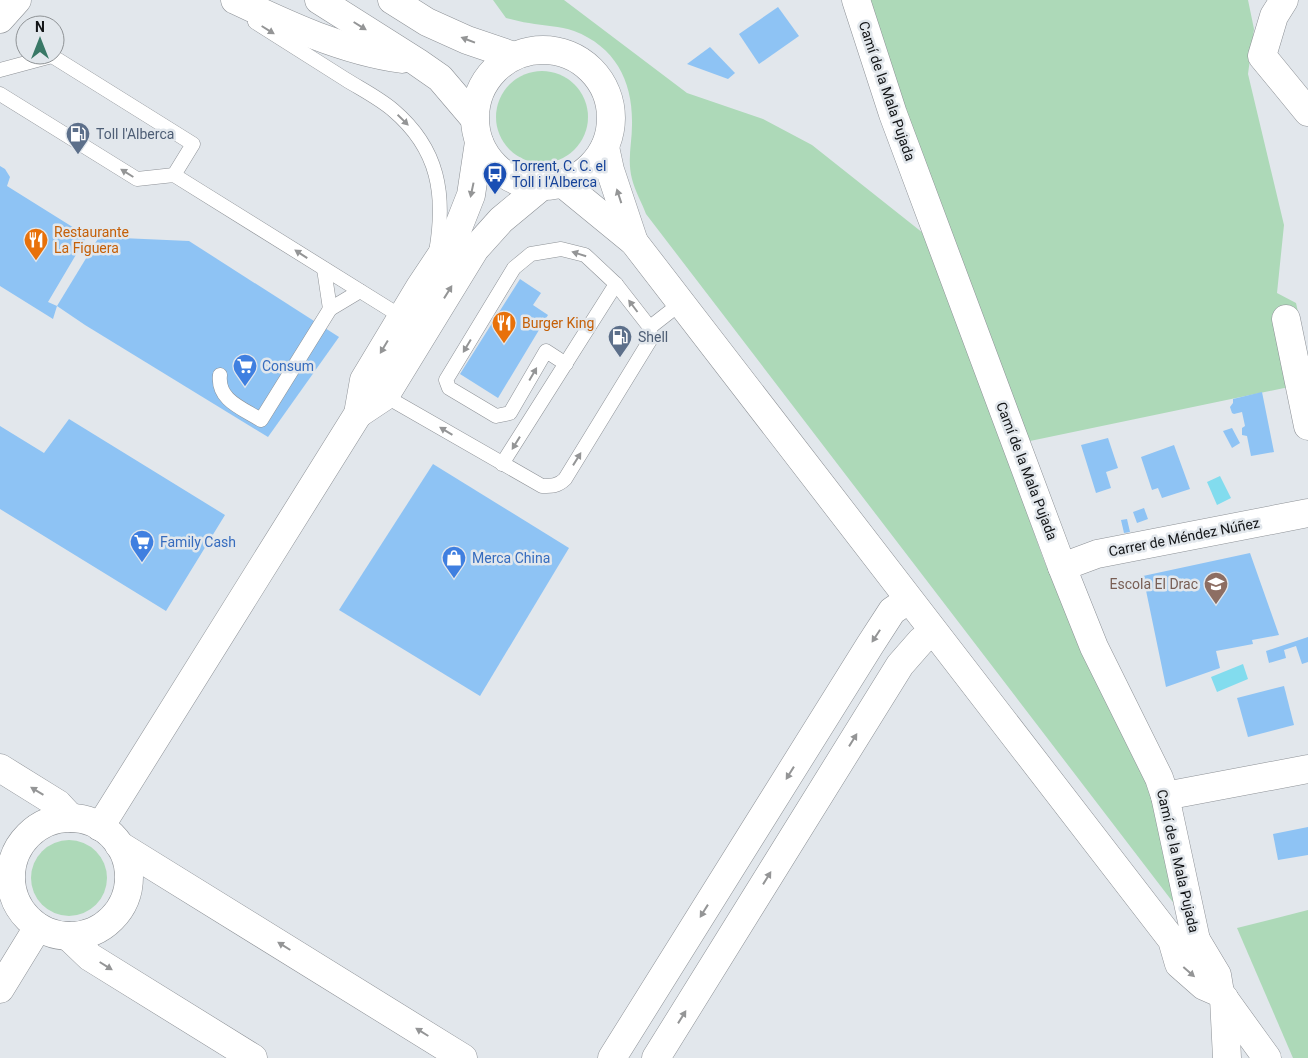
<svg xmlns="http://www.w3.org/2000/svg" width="1308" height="1058" font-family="Roboto,sans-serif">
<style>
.green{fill:#add9b8}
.water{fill:#82dcee}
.building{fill:#8ec3f4}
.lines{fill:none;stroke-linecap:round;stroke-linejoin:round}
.lane-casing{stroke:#8d9196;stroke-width:15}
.street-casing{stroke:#8d9196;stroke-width:29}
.lane{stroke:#fff;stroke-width:14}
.street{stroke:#fff;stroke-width:28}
.oneway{fill:#949596}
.labels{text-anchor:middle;stroke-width:5;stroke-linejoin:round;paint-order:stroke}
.street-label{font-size:14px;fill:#121416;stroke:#e2e7ec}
.service-label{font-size:14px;fill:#4e5e75;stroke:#e2e7ec;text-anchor:start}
.transit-label{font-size:14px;fill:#164399;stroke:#e2e7ec;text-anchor:start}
.food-label{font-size:14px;fill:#c56008;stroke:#e2e7ec;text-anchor:start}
.shop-label{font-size:14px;fill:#366cbe;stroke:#e2e7ec;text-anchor:start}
.education-label{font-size:14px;fill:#785e54;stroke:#e2e7ec;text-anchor:end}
</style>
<rect width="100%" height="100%" fill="#e2e7ec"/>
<g class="green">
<path d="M493 0H564L687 93 763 119 812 145 928 237 1043 558 1067 615 1131 746 1148 787 1161 829 1182 914 646 214C642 203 635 191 632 179 627 160 632 143 632 125 633 82 616 47 574 31 560 26 544 26 529 23 521 22 514 20 506 18Z"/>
<polygon points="867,0 1248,0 1254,29 1248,74 1284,225 1277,293 1296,303 1308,357 1308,383 1030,441 975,317"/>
<circle cx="542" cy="117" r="46"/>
<circle cx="69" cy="878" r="38"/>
<polygon points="1308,910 1308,1058 1293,1058 1237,928"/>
</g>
<g class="water">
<polygon points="1220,476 1231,498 1217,505 1207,482"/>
<polygon points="1243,664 1248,679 1217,692 1211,677"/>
</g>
<g class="building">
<polygon points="778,7 799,36 759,64 739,34"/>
<polygon points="710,47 735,73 728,79 687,64"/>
<polygon points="0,166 5,169 10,177 7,186 87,236 48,302 57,306 53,319 0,286"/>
<polygon points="99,237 189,241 339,337 268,437 85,325 57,306"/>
<polygon points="520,279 541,293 533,305 548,315 498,398 460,374"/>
<polygon points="1262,392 1274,452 1251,456 1247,436 1242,435 1242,428 1245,426 1242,412 1234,414 1232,413 1230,407 1233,403 1233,399"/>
<polygon points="69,419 225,515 166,611 0,509 0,426 44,453"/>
<polygon points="1232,428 1240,443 1232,448 1223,431"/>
<polygon points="1108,438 1118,468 1106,472 1111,488 1096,493 1081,445"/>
<polygon points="1174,445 1190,489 1162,498 1158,488 1152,490 1141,457"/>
<polygon points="433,464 569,548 480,696 339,610"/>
<polygon points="1144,508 1148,519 1137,523 1133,512"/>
<polygon points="1127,519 1130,532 1124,533 1121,520"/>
<polygon points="1250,553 1279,635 1252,640 1253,644 1216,651 1220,668 1166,687 1143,576"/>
<polygon points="1308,637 1308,662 1302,664 1296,646 1284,650 1286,658 1269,663 1266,651"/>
<polygon points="1284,686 1294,725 1248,737 1237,698"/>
<polygon points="1308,827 1308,855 1278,860 1273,834"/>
</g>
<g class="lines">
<defs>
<g id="lane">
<path d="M255 22C285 41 315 60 345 79 361 89 379 98 393 110 439 149 446 195 436 252"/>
<polyline points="0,70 52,56 193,144 174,175"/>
<polyline points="0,94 137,179 174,175 402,317"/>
<polyline points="324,269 330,309"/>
<polyline points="649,328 681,303"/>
<path d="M220 375C217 400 242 408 261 420L330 309 360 291"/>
<path d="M385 396 542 486C552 486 558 486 565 479L652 337 648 325 616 284 585 255 561 249 531 254 514 268 446 380 449 388 496 416 510 413 546 351 566 364"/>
<polyline points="502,464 616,284"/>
</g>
<g id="street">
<path d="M235 0C288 25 343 51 402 59"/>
<polyline points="319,0 417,62 440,78 474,118"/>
<polyline points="392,0 427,22 467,40 514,56"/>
<polyline points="856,0 893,114 1062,567 1094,647 1159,778 1165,796 1196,940"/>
<polyline points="1284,0 1274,16 1262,56 1308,112"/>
<polyline points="0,19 17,0"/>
<circle cx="543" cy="118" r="68"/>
<polyline points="605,147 610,170 634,242"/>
<polyline points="562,183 634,242 1172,940 1179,964 1204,986 1220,993"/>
<polyline points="1286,319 1308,426"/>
<polyline points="358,414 385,396 475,249 501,220 542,186"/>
<polyline points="1062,567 1097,554 1308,513"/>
<polyline points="0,768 58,804 71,818"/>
<polyline points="1165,796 1308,769"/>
<circle cx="70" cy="877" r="59"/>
<polyline points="100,827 358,414 364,380 420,287 456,233 471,195 479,142"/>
<polyline points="119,845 463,1058"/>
<polyline points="68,936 90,957 253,1058"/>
<polyline points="1178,940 1196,940 1217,975 1220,993 1267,1058"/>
<polyline points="0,989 38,927"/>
<polyline points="1224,998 1227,1058"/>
<polyline points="612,1058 870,645 892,611 908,600"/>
<polyline points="656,1058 900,665 921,641 933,632"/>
</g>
</defs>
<use href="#lane" class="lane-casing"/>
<use href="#street" class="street-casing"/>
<use href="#lane" class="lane"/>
<use href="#street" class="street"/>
</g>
<defs><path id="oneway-solid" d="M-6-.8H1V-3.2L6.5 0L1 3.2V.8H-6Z" transform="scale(1.25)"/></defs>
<g class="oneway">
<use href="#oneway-solid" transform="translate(360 26) rotate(32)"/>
<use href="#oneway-solid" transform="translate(268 30) rotate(32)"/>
<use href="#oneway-solid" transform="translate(468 40) rotate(-159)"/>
<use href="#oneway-solid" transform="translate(403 120) rotate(44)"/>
<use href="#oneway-solid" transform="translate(127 173) rotate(-148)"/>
<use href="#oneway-solid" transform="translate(472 190) rotate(102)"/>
<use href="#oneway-solid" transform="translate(619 196) rotate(-108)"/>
<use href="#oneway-solid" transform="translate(301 254) rotate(-147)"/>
<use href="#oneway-solid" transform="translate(579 254) rotate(-163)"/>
<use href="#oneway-solid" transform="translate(448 292) rotate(-58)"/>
<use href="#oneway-solid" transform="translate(633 306) rotate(-127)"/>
<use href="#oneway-solid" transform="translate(467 346) rotate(121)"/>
<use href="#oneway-solid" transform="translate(384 347) rotate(121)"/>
<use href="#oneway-solid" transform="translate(533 374) rotate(-60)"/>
<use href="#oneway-solid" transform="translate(446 431) rotate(-149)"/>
<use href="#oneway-solid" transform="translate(516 443) rotate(122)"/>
<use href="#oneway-solid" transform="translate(577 459) rotate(-58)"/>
<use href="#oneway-solid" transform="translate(876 636) rotate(123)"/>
<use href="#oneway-solid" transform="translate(853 740) rotate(-58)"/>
<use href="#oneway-solid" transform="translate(790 773) rotate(122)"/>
<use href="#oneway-solid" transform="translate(37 791) rotate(-149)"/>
<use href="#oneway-solid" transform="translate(767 878) rotate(-58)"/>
<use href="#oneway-solid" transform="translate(704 911) rotate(122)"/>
<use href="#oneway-solid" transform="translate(284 946) rotate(-148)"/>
<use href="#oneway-solid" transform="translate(106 966) rotate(32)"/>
<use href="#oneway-solid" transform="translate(1189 972) rotate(41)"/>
<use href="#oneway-solid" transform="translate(682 1017) rotate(-58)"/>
<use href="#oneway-solid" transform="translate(422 1032) rotate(-148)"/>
</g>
<defs>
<symbol id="fuel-pin" viewBox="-11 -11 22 30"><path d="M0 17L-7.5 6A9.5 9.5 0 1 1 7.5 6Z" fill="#5c6f8a" stroke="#e2e7ec"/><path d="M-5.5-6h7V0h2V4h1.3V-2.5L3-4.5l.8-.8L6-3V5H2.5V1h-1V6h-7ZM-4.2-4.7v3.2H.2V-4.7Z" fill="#fff"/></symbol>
<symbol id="bus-pin" viewBox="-11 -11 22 30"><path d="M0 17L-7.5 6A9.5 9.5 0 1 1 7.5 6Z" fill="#1a4fb4" stroke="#e2e7ec"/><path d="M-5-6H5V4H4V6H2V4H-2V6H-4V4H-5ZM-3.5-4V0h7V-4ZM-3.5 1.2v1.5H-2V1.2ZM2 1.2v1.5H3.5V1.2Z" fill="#fff"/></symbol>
<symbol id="restaurant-pin" viewBox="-11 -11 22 30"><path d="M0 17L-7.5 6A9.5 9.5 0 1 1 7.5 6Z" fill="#e8710a" stroke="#e2e7ec"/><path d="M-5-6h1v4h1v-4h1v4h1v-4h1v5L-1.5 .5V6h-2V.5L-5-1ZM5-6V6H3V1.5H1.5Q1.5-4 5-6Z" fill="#fff"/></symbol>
<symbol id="supermarket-pin" viewBox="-11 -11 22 30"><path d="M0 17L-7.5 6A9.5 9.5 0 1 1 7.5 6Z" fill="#3f7fe0" stroke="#e2e7ec"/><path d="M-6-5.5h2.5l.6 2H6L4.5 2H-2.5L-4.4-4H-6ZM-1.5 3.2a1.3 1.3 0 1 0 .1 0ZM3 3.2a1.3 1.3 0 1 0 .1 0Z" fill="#fff"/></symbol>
<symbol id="shop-pin" viewBox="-11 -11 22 30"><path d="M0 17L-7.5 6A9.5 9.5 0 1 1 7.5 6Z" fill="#3f7fe0" stroke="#e2e7ec"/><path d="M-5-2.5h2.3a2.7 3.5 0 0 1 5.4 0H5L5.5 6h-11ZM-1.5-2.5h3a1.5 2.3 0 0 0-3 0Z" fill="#fff"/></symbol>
<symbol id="school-pin" viewBox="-11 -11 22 30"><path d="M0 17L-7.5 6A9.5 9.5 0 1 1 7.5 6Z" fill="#8d6e63" stroke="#e2e7ec"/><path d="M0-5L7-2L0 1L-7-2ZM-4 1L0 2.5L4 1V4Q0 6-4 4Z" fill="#fff"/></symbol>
</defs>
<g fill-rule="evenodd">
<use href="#fuel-pin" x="64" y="120" width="28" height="38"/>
<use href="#bus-pin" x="481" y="160" width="28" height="38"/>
<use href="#restaurant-pin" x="22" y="226" width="28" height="38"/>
<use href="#restaurant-pin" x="490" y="309" width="28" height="38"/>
<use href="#fuel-pin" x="606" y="323" width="28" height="38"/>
<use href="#supermarket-pin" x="231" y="352" width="28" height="38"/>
<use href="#supermarket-pin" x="128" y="528" width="28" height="38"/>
<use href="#shop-pin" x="440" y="544" width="28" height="38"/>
<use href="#school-pin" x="1202" y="570" width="28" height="38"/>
</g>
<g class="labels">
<g class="street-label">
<text transform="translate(887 91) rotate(71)" y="5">Camí de la Mala Pujada</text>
<text transform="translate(1027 471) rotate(69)" y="5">Camí de la Mala Pujada</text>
<text transform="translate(1184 537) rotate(-11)" y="5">Carrer de Méndez Núñez</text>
<text transform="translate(1178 861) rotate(77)" y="5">Camí de la Mala Pujada</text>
</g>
<g class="service-label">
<text x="96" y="139">Toll l'Alberca</text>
<text x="638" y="342">Shell</text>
</g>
<g class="transit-label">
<text x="512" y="171">Torrent, C. C. el<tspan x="512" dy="16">Toll i l'Alberca</tspan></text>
</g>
<g class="food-label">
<text x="54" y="237">Restaurante<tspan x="54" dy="16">La Figuera</tspan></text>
<text x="522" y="328">Burger King</text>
</g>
<g class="shop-label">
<text x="262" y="371">Consum</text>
<text x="160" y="547">Family Cash</text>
<text x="472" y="563">Merca China</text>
</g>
<g class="education-label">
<text x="1198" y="589">Escola El Drac</text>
</g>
</g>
<g transform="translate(40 40)"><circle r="24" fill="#e2e7ec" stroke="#8f9396"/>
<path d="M0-4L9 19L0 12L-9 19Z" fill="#397866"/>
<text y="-8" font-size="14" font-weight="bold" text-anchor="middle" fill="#121416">N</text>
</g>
</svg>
